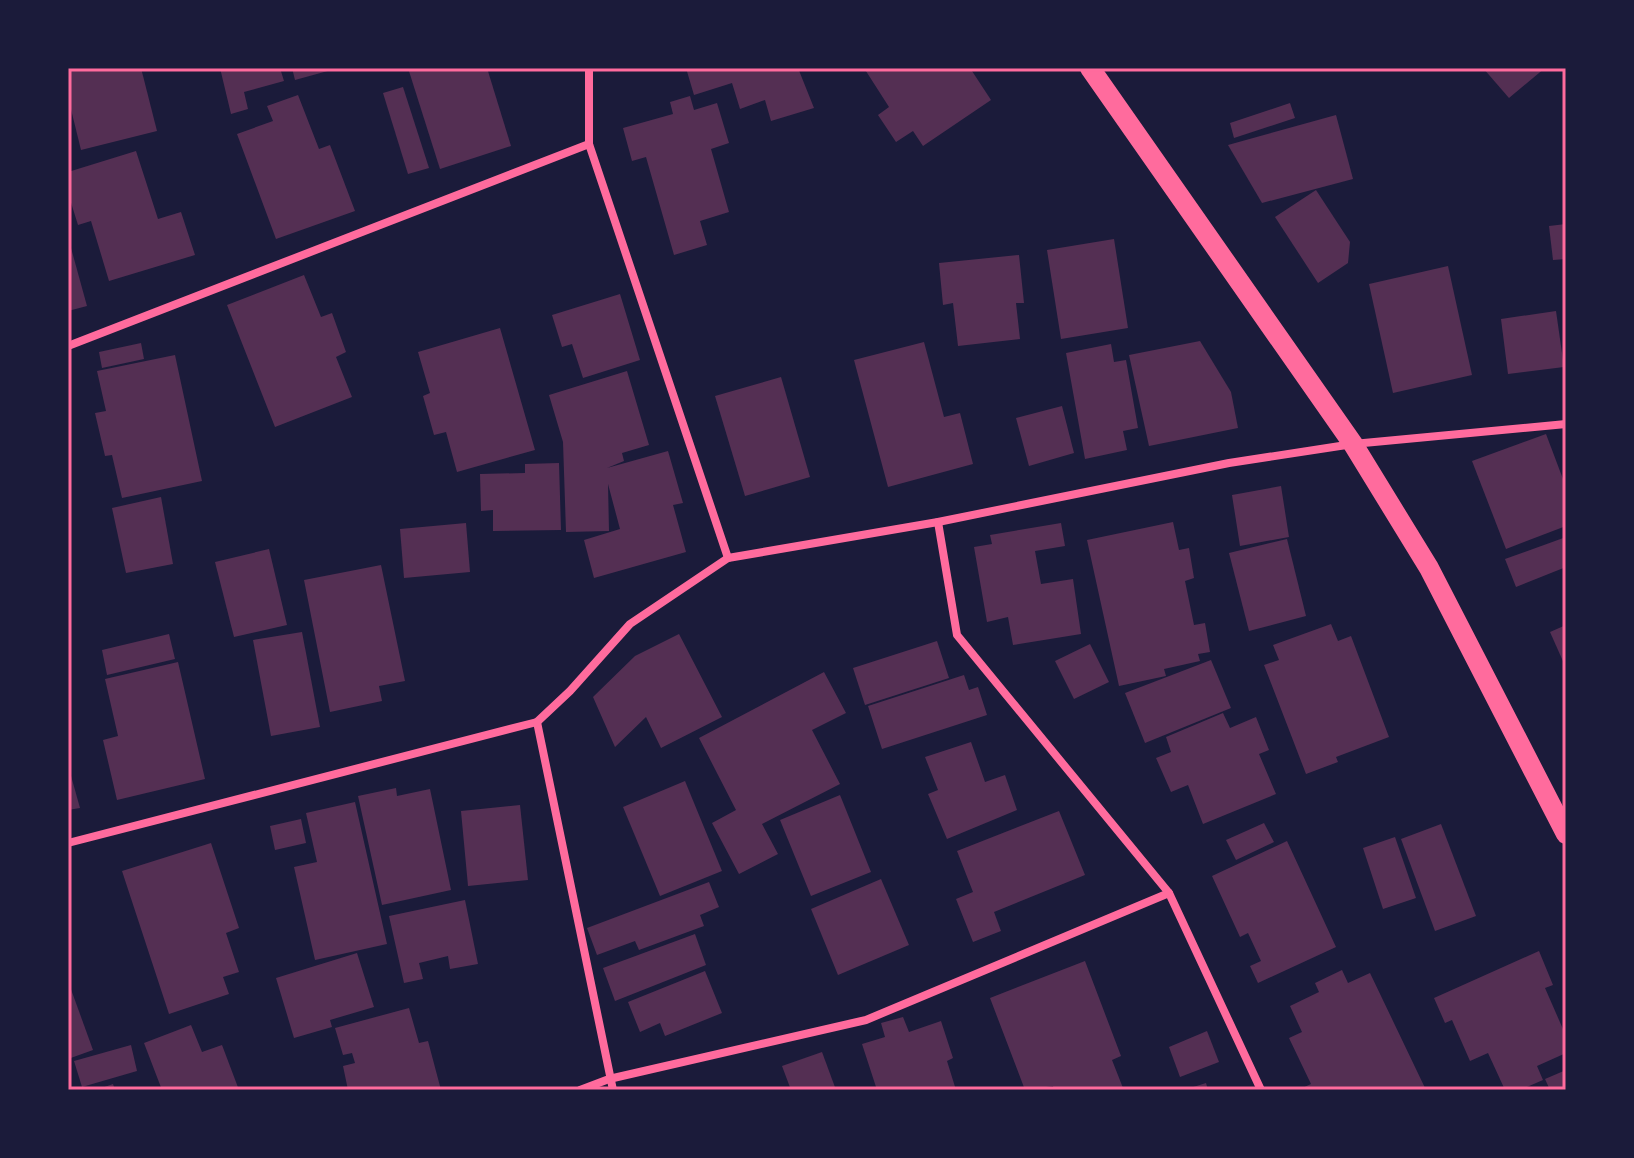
<svg xmlns="http://www.w3.org/2000/svg" width="1634" height="1158" font-family="'Varela Round',sans-serif">
<style>
.building{fill:#542f53}
.lines{fill:none;stroke-linecap:round;stroke-linejoin:round}
.minor{stroke:#ff6b9d;stroke-width:8}
.primary{stroke:#ff6b9d;stroke-width:20}
.neatline{fill:none;stroke:#ff6b9d;stroke-width:3}
</style>
<rect width="100%" height="100%" fill="#1b1b3a"/>
<g class="building">
<polygon points="68,68 141,68 157,131 81,150 68,97"/>
<polygon points="220,68 280,68 284,81 244,92 248,109 231,114"/>
<polygon points="292,68 335,68 335,69 295,80"/>
<polygon points="408,68 487,68 511,146 440,169"/>
<polygon points="686,68 798,68 814,108 771,121 765,100 740,109 732,83 694,95"/>
<polygon points="864,68 970,68 991,100 923,146 913,131 896,142 878,115 889,107"/>
<polygon points="1483,68 1545,68 1509,98"/>
<polygon points="403,87 429,168 408,174 383,93"/>
<polygon points="298,95 319,149 330,145 355,211 276,239 237,134 273,121 267,106"/>
<polygon points="690,96 694,110 717,103 729,143 711,149 729,212 700,221 707,245 674,255 646,157 632,161 623,128 673,114 670,102"/>
<polygon points="1290,103 1295,118 1234,138 1230,123"/>
<polygon points="1336,115 1353,179 1262,203 1228,145"/>
<polygon points="136,151 158,219 181,212 195,255 109,281 91,221 78,225 68,193 68,172"/>
<polygon points="1316,190 1350,242 1348,263 1318,283 1275,217"/>
<polygon points="1566,224 1566,259 1553,260 1549,226"/>
<polygon points="68,237 87,306 68,311"/>
<polygon points="1114,239 1128,328 1061,339 1047,250"/>
<polygon points="1019,255 1024,303 1016,303 1020,339 958,346 953,303 943,305 939,263"/>
<polygon points="1448,266 1472,375 1393,393 1369,284"/>
<polygon points="304,275 321,317 332,313 346,352 336,357 352,397 275,427 227,305"/>
<polygon points="620,294 640,360 583,378 572,344 562,347 552,315"/>
<polygon points="1556,311 1564,367 1508,374 1501,319"/>
<polygon points="500,328 535,450 457,472 446,432 434,435 423,396 430,393 418,352"/>
<polygon points="1200,341 1231,392 1238,428 1149,446 1129,355"/>
<polygon points="924,342 944,417 960,413 973,464 888,487 854,360"/>
<polygon points="141,343 144,359 102,368 99,352"/>
<polygon points="1111,344 1114,362 1126,360 1138,428 1123,431 1127,450 1085,459 1066,353"/>
<polygon points="175,355 202,481 122,498 112,455 105,456 95,413 106,411 97,371"/>
<polygon points="627,371 649,445 622,453 624,461 607,468 668,451 683,503 673,505 686,552 594,578 584,540 620,529 608,484 609,531 566,532 563,442 549,395"/>
<polygon points="781,377 810,477 745,496 715,396"/>
<polygon points="1062,406 1074,453 1029,466 1016,418"/>
<polygon points="1546,434 1566,487 1566,526 1506,549 1472,461"/>
<polygon points="559,463 561,530 493,531 493,510 481,511 480,474 525,473 525,464"/>
<polygon points="1281,486 1289,537 1240,546 1232,495"/>
<polygon points="161,497 173,564 126,573 112,508"/>
<polygon points="1173,522 1179,550 1189,548 1194,578 1185,581 1194,625 1205,623 1210,652 1198,654 1200,661 1164,669 1166,676 1119,686 1087,540"/>
<polygon points="466,523 470,572 404,578 400,529"/>
<polygon points="1061,523 1065,546 1035,551 1041,584 1073,579 1081,634 1013,645 1008,617 987,622 974,547 992,544 990,535"/>
<polygon points="1566,537 1566,567 1516,587 1505,559"/>
<polygon points="1287,539 1306,616 1249,631 1229,553"/>
<polygon points="269,549 287,625 234,637 215,562"/>
<polygon points="381,565 405,681 379,686 382,701 330,712 304,580"/>
<polygon points="1331,624 1338,641 1351,636 1389,737 1336,757 1338,762 1306,774 1264,665 1279,660 1273,645"/>
<polygon points="1566,625 1566,668 1550,632"/>
<polygon points="302,632 320,727 271,736 253,640"/>
<polygon points="169,634 175,659 107,675 102,650"/>
<polygon points="679,634 722,717 661,748 646,717 615,747 593,697 635,656"/>
<polygon points="937,641 949,678 865,705 853,668"/>
<polygon points="1090,644 1109,682 1074,699 1055,661"/>
<polygon points="1211,660 1231,708 1145,743 1125,693"/>
<polygon points="178,662 205,779 117,800 103,740 118,736 105,679"/>
<polygon points="824,672 846,713 812,730 840,784 762,824 778,854 739,874 712,823 736,810 699,738"/>
<polygon points="964,675 969,690 978,687 987,715 882,749 868,706"/>
<polygon points="1223,713 1230,728 1256,717 1269,750 1259,754 1276,794 1203,824 1188,785 1171,792 1156,758 1171,752 1166,737"/>
<polygon points="971,742 985,782 1005,775 1017,810 947,839 928,794 938,790 925,757"/>
<polygon points="68,765 80,808 68,810"/>
<polygon points="685,781 722,871 660,896 623,807"/>
<polygon points="396,788 397,796 430,789 451,890 382,905 358,796"/>
<polygon points="840,795 871,872 811,896 780,820"/>
<polygon points="355,802 387,944 315,960 294,867 317,862 306,813"/>
<polygon points="520,805 528,880 468,886 461,811"/>
<polygon points="1059,811 1085,875 994,912 1001,931 973,942 956,899 973,892 957,851"/>
<polygon points="301,819 306,843 275,850 270,826"/>
<polygon points="1264,823 1274,842 1236,860 1226,840"/>
<polygon points="1441,824 1476,916 1435,931 1401,839"/>
<polygon points="1395,837 1416,898 1383,909 1363,848"/>
<polygon points="1287,841 1336,947 1258,983 1250,966 1261,961 1248,933 1240,937 1212,876"/>
<polygon points="211,843 239,928 226,933 239,972 223,977 229,994 169,1014 122,871"/>
<polygon points="881,879 909,945 838,975 811,909"/>
<polygon points="709,882 719,907 700,915 704,926 639,950 635,941 597,955 587,928"/>
<polygon points="465,900 478,964 450,969 448,956 419,963 423,979 404,983 389,916"/>
<polygon points="695,934 706,965 615,1001 603,968"/>
<polygon points="1539,951 1553,985 1545,988 1566,1036 1566,1053 1537,1066 1543,1080 1520,1090 1505,1090 1488,1053 1470,1061 1452,1020 1445,1023 1434,998"/>
<polygon points="357,953 374,1007 330,1020 332,1027 294,1038 276,978"/>
<polygon points="1085,961 1121,1056 1112,1060 1123,1088 1054,1090 1053,1086 1025,1090 990,998"/>
<polygon points="1342,970 1348,983 1370,973 1426,1090 1298,1090 1311,1084 1289,1038 1302,1032 1290,1006 1319,992 1315,983"/>
<polygon points="705,971 722,1013 665,1036 660,1023 640,1032 628,1002"/>
<polygon points="68,981 93,1050 68,1059"/>
<polygon points="409,1008 419,1043 428,1041 441,1090 348,1090 343,1066 355,1063 352,1053 343,1055 335,1028"/>
<polygon points="903,1017 909,1032 941,1021 953,1058 947,1061 956,1090 877,1090 862,1044 885,1037 881,1023"/>
<polygon points="191,1025 202,1052 222,1045 239,1090 162,1090 144,1043"/>
<polygon points="1207,1031 1219,1062 1180,1077 1169,1047"/>
<polygon points="131,1045 137,1071 82,1087 74,1061"/>
<polygon points="822,1052 836,1090 791,1090 782,1066"/>
<polygon points="1566,1070 1566,1090 1550,1090 1545,1079"/>
<polygon points="1206,1083 1208,1090 1187,1090 1187,1089"/>
<polygon points="113,1084 115,1090 96,1090"/>
</g>
<g class="lines">
<g class="minor">
<polyline points="589,68 589,144 728,558"/>
<polyline points="68,346 589,144"/>
<polyline points="938,522 957,635 1169,893 1261,1090"/>
<polyline points="537,722 613,1090"/>
<polyline points="68,843 537,722 570,691 630,624 728,558 938,522 1229,463 1353,444 1566,424"/>
<polyline points="580,1090 609,1079 866,1020 1169,893"/>
</g>
<polyline class="primary" points="1090,68 1353,444 1429,568 1566,834"/>
</g>
<rect width="1634" height="1158" fill="none" stroke="#1b1b3a" stroke-width="140"/>
<rect x="70" y="70" width="1494" height="1018" class="neatline"/>
</svg>
